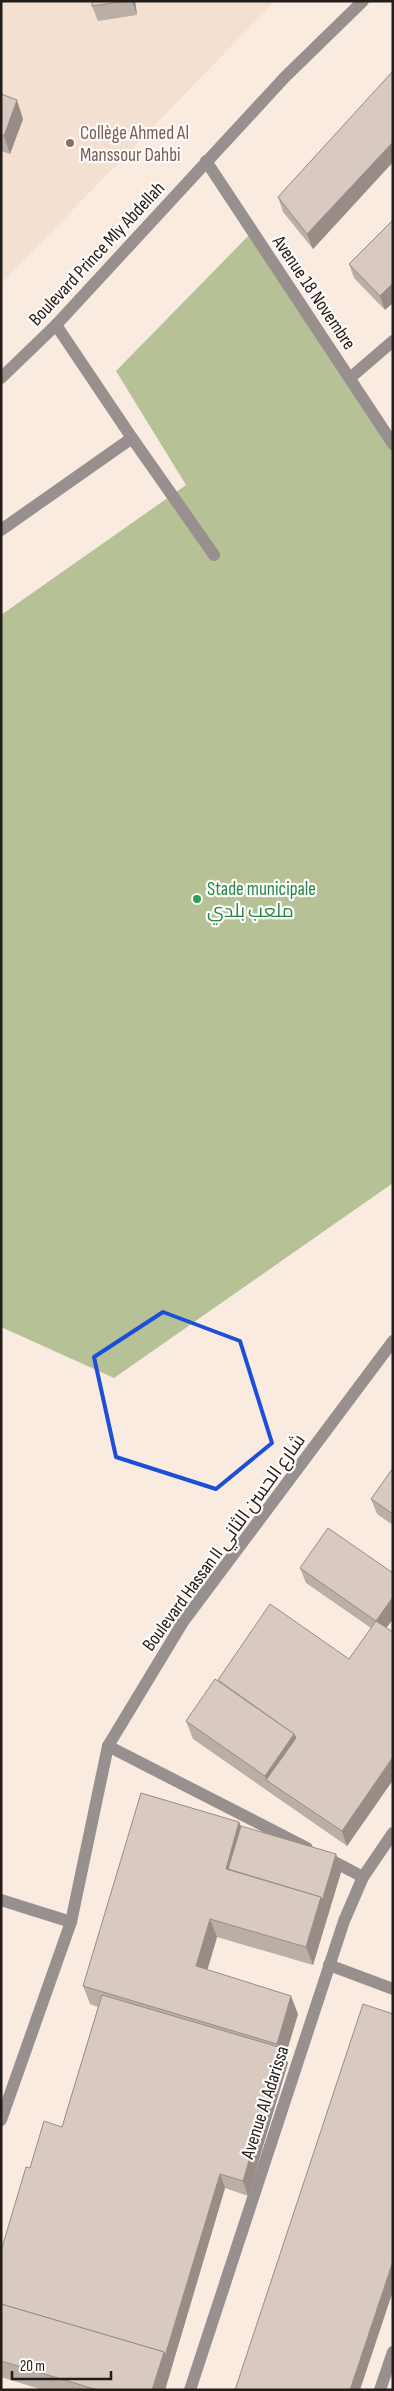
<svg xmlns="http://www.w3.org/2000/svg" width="394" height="2391" font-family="'Sofia Sans Condensed',Cairo,sans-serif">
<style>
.education{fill:#f3e0d0}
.green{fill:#b6c296}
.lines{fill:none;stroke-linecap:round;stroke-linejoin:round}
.lane{stroke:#98908f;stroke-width:12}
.street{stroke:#98908f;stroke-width:12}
.wall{fill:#baaea5}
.shaded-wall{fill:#978d86}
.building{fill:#d8cac0;stroke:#978d86}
.marked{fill:none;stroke:#1d4ed8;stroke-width:4;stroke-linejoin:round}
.education-dot{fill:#8d6e63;stroke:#fefbf9;stroke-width:2}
.leisure-dot{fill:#2e9e5b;stroke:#fefbf9;stroke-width:2}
.labels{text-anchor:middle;stroke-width:4.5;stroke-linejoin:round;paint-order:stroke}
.education-label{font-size:19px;fill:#785e54;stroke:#fefbf9;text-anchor:start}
.street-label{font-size:19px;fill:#221d19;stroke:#fefbf9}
.leisure-label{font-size:19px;fill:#27864d;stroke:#fefbf9;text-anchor:start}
</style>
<rect width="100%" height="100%" fill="#faebe1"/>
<polygon class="education" points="1,1 275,1 1,284"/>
<polygon class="green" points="256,228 393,434 393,1183 114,1378 1,1327 1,615 186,485 116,371"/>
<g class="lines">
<g class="lane">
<polyline points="132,438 214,555"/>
<polyline points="1,530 132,438 56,325"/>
</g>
<g class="street">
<polyline points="206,161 393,444"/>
<polyline points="1,378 56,325 285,77 363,1"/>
<polyline points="350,378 393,341"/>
<polyline points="108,1746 307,1848"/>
<polyline points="325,1857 363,1877"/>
<polyline points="1,1900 71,1922"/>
<polyline points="329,1965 393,1989"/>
<polyline points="1,2120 71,1922 108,1746 183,1622 393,1341"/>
<polyline points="190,2390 344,1921 363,1877 393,1833"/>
<polyline points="380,2390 393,2352"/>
</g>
</g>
<g class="wall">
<polygon points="92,1 135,1 137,15 98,21 92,6"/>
<polygon points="393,71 393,162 313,249 283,212 278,197"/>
<polygon points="1,94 23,119 10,154 1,151"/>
<polygon points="393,220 385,310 354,278 349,264"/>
<polygon points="393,1468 393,1525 377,1514 371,1499"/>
<polygon points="300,1568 393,1573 393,1619 386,1628 393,1632 393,1780 347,1846 193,1739 186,1721 349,1659 371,1628 306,1583"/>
<polygon points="239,1822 241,1826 342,1869 313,1965 217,1937 207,1970 298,2014 285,2057 288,2063 248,2196 225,2188 165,2390 43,2390 1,2377 1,2251 30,2168 62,2127 98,2007 90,2004 83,1986"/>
</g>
<g class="shaded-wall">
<polygon points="132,1 135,1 137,15"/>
<polygon points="17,100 23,119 10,154 4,136"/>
<polygon points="393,142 393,162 313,249 307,234"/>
<polygon points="393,283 393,303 385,310 380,296"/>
<polygon points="393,1597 393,1619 381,1635 376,1621"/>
<polygon points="294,1734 301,1752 266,1780 265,1776"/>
<polygon points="393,1757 393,1780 347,1846 342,1831"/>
<polygon points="239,1822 246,1840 227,1872 226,1869"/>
<polygon points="336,1854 342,1869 313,1965 306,1947 321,1897"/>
<polygon points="210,1919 217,1937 203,1985 196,1966"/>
<polygon points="291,1996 298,2014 285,2057 288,2063 248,2196 243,2181 281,2053 277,2044"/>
<polygon points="220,2174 225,2188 165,2390 152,2390"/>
<polygon points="393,2261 393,2291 360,2390 350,2390"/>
</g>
<g class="building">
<polygon points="92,1 126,1 92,6"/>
<polygon points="393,71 393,142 307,234 278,197"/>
<polygon points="1,94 17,100 4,136 1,135"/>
<polygon points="393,220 393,283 380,296 349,264"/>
<polygon points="393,1468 393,1514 371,1499"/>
<polygon points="328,1528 393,1573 393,1597 376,1621 300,1568"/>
<polygon points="270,1604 349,1659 376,1621 393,1632 393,1757 342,1831 266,1780 296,1738 294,1734 218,1680"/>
<polygon points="215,1679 294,1734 265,1776 186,1721"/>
<polygon points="141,1793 239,1822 226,1869 321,1897 306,1947 210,1919 196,1966 291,1996 277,2044 83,1986"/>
<polygon points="241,1826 336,1854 322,1901 321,1897 228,1869"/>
<polygon points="102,1995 282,2048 243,2181 220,2174 165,2356 164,2352 1,2304 1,2251 26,2167 30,2168 44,2121 62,2127"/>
<polygon points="363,2004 393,2014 393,2261 350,2390 235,2390"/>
<polygon points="1,2304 164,2352 152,2390 98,2390 1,2361"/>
</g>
<path class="marked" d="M163 1312 240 1341 272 1443 216 1489 116 1457 94 1357Z"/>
<circle class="education-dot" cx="70" cy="143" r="5"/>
<circle class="leisure-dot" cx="197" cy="899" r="5"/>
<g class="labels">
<g class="education-label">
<text x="80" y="139">Collège Ahmed Al<tspan x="80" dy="22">Manssour Dahbi</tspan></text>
</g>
<g class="street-label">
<text transform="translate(96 253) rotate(-47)" y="7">Boulevard Prince Mly Abdellah</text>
<text transform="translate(315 292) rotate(56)" y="7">Avenue 18 Novembre</text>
<text transform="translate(223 1542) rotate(-54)" y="7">Boulevard Hassan II شارع الحسن الثاني</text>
<text transform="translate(264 2102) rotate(-72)" y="7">Avenue Al Adarissa</text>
</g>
<g class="leisure-label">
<text x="207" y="895">Stade municipale<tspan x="207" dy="22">ملعب بلدي</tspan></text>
</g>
</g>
<rect width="394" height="2391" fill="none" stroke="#221d19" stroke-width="5"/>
<path d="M12 2371v8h99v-8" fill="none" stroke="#221d19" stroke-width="2.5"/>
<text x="20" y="2371" font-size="15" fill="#221d19" stroke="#fefbf9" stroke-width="4" paint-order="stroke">20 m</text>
</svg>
